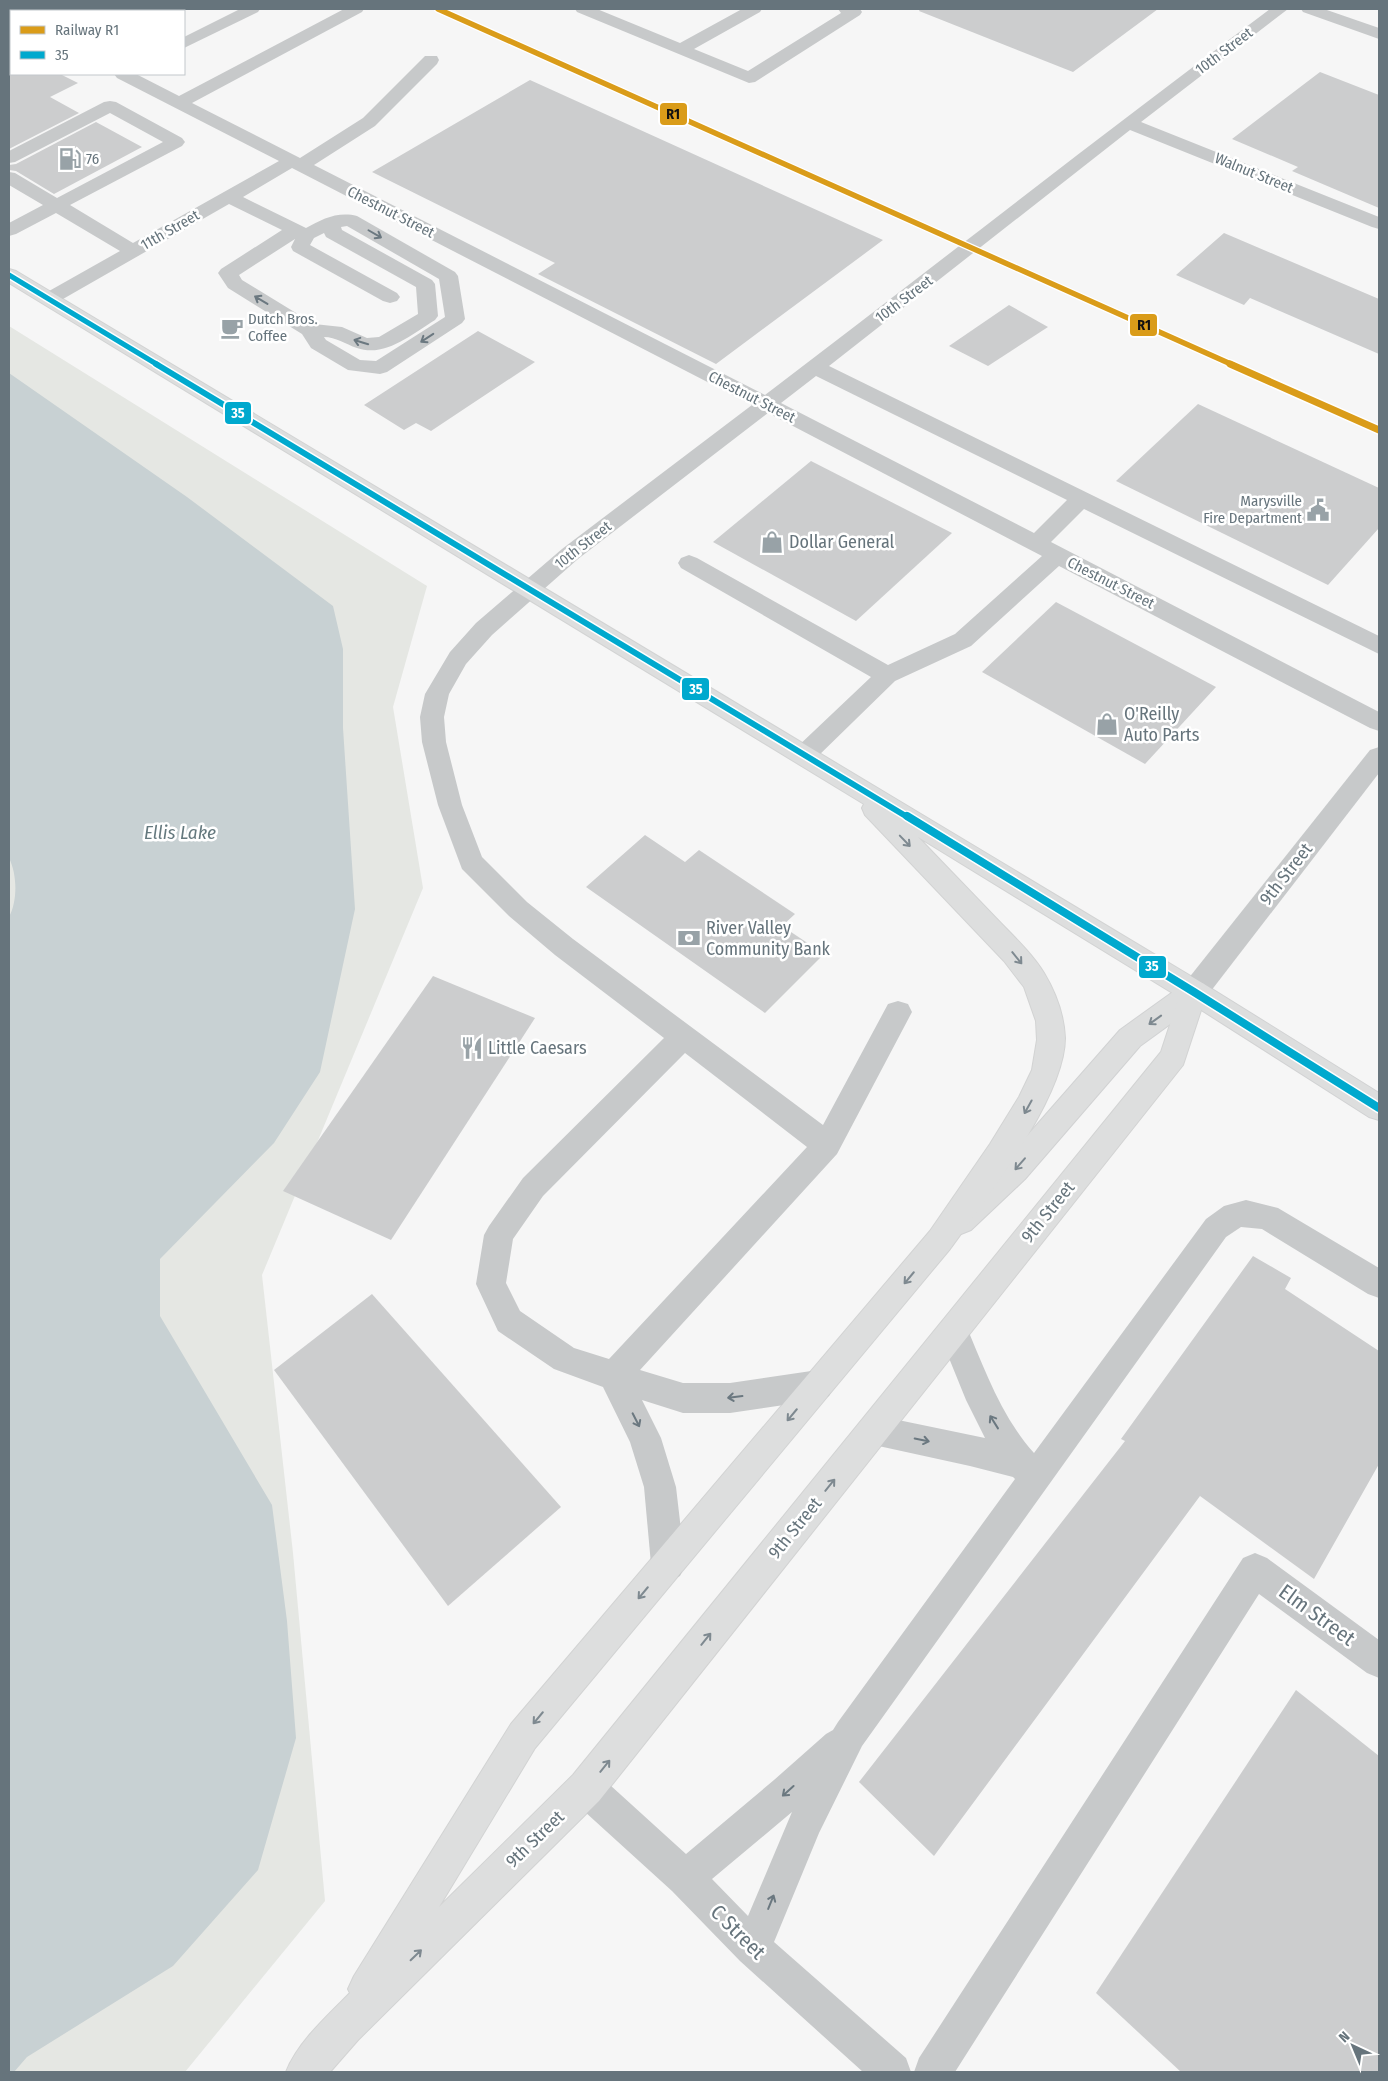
<svg xmlns="http://www.w3.org/2000/svg" width="1388" height="2081" font-family="'Fira Sans Condensed',sans-serif">
<style>
.green{fill:#e5e7e3}
.water{fill:#c8d1d3}
.building{fill:#cccdce}
.lines{fill:none;stroke-linecap:round;stroke-linejoin:round}
.major-casing{stroke:#d1d2d3;stroke-width:2}
.highway-casing{stroke:#d2d3d3;stroke-width:2}
.minor{fill:#c7c9ca;fill-rule:evenodd}
.major{fill:#dddede;fill-rule:evenodd}
.highway{fill:#dddede;fill-rule:evenodd}
.bus-1-far2-casing{stroke:#fff;stroke-width:8}
.bus-1-far1-casing{stroke:#fff;stroke-width:9}
.bus-1-casing{stroke:#fff;stroke-width:11}
.bus-1-far2{stroke:#00a9ce;stroke-width:5}
.bus-1-far1{stroke:#00a9ce;stroke-width:6}
.bus-1{stroke:#00a9ce;stroke-width:8}
.rail-1-far1-casing{stroke:#fff;stroke-width:8}
.rail-1-casing{stroke:#fff;stroke-width:10}
.rail-1-far1{stroke:#da9c19;stroke-width:5.5}
.rail-1{stroke:#da9c19;stroke-width:7}
.oneway{stroke:#6b7880}
.oneway2{stroke:#7e8990}
.labels{text-anchor:middle;stroke-width:5;stroke-linejoin:round;paint-order:stroke}
.far-street-label{font-size:15px;fill:#66747c;stroke:#fff}
.far-poi-label{font-size:15px;fill:#66747c;stroke:#fff;text-anchor:start}
.poi-label{font-size:18px;fill:#66747c;stroke:#fff;text-anchor:start}
.street-label{font-size:18px;fill:#66747c;stroke:#fff}
.water-label{font-size:19px;font-style:italic;fill:#65797e;stroke:#fff}
.near-street-label{font-size:21px;fill:#66747c;stroke:#fff}
.line-badge{stroke:#fff;stroke-width:2}
.badge-label{font-size:14px;text-anchor:middle;font-weight:bold;fill:#fff}
.pale-badge-label{font-size:14px;text-anchor:middle;font-weight:bold;fill:#111}
</style>
<rect width="100%" height="100%" fill="#f6f6f6"/>
<polygon class="green" points="9,326 427,586 393,707 423,888 262,1275 293,1553 325,1901 185,2072 9,2072"/>
<path class="water" d="M9 373 187 497 333 606 343 649V728L355 909 320 1072 274 1143 160 1259V1316L272 1505 287 1621 296 1738 258 1870 173 1966 27 2057 14 2072H9V917C18 900 17 874 9 858Z"/>
<g class="building">
<polygon points="920,9 1158,9 1073,72 919,11"/>
<polygon points="9,48 11,49 11,74 60,74 78,83 50,97 79,113 9,149"/>
<polygon points="1320,72 1379,95 1379,208 1292,171 1298,167 1232,139"/>
<polygon points="530,80 883,240 716,364 538,274 555,263 372,172"/>
<polygon points="96,122 142,147 54,194 16,171 9,170 9,165 16,164"/>
<polygon points="1224,233 1379,299 1379,354 1250,298 1244,305 1176,275"/>
<polygon points="1009,305 1048,327 988,366 949,346"/>
<polygon points="478,331 535,362 431,431 416,423 404,430 364,405"/>
<polygon points="1198,404 1379,488 1379,528 1328,585 1116,481"/>
<polygon points="811,461 952,533 856,621 713,542"/>
<polygon points="1056,602 1216,687 1145,764 982,672"/>
<polygon points="645,835 685,862 699,850 795,914 782,926 824,954 765,1013 586,887"/>
<polygon points="433,976 535,1018 391,1240 283,1191"/>
<polygon points="1253,1256 1291,1278 1285,1289 1379,1351 1379,1464 1314,1579 1200,1496 934,1856 859,1782 1125,1441 1121,1439"/>
<polygon points="372,1294 561,1507 448,1606 274,1370"/>
<polygon points="1296,1690 1379,1756 1379,2072 1181,2072 1096,1993"/>
</g>
<g class="lines">
<defs>
<polygon id="major" points="1194,981 1204,984 1379,1093 1379,1120 1369,1117 1195,1006 1140,1046 1025,1179 971,1230 961,1234 951,1230 946,1221 951,1212 1005,1161 1120,1030 1184,984"/>
<path id="highway" d="M9 269 16 271 1204 984 1207 992 1183 1065 599 1801 358 2040 330 2072H286C298 2042 327 2016 350 1993L348 1989 354 1976 511 1724 930 1231 990 1144 1019 1097 1032 1070 1037 1040 1036 1021 1024 987 1004 961 865 815 862 808 864 804 9 283ZM918 837 1179 997 1161 1052 573 1775 439 1907 535 1748 950 1249C985 1200 1065 1097 1065 1038 1064 1015 1056 993 1044 973 1031 952 1011 934 994 916 969 890 943 863 918 837Z"/>
</defs>
<use href="#major" class="major-casing"/>
<use href="#highway" class="highway-casing"/>
<g class="minor">
<polygon points="9,9 16,11 11,11 11,21 9,20"/>
<polygon points="240,9 260,9 258,12 184,48 184,37"/>
<path d="M344 9H364L362 12 192 103 300 158 363 118 425 56H437L439 60 437 64 375 126 314 165 765 395C933 267 1100 136 1270 9H1288L1141 122 1379 217V229L1372 227 1130 130 829 366 1379 636V654L1084 509 1051 542 1379 712V731L1370 728 1059 566 971 646 895 681 813 761 804 764 795 761 792 755 795 749 871 677 681 568 678 563 681 558 689 555 697 558 888 665 955 634 1042 556 768 413 578 559 492 635 466 664 449 694 444 717 446 742 462 805 482 857 527 902 573 939 823 1125 888 1004 898 1001 908 1004 912 1012 837 1154 640 1370 683 1383H730L818 1370 829 1374 834 1385 829 1396 818 1400 730 1413H683L642 1400 661 1438 676 1487 685 1564 680 1576 668 1581 656 1576 651 1564 644 1487 630 1442 603 1387 554 1369 498 1331 476 1284 484 1235 489 1226 523 1178 664 1038 555 955 509 916 462 869 438 805 422 742 420 717 425 694 450 652 476 623 562 549 752 405 292 168 243 197 306 228C322 219 338 211 357 216L455 272 458 276 465 319 462 323 387 372 380 374 348 370 311 348 302 334 228 288 218 273 221 269 282 230 229 204 56 303 49 305 42 303 39 299 42 295 120 251 56 213 16 234 9 236V223L43 205 9 185V172L15 173 57 198 163 142 110 113 15 162 9 163V151L104 102 110 101 116 102 182 138 185 142 182 146 70 205 133 243 279 161 117 78 114 74H136L179 96ZM347 226 439 279 445 317 376 361 360 360 326 340 324 337C336 337 345 344 357 348 385 358 412 334 435 320L438 316 435 284 432 280 342 230 341 227ZM324 233 326 237 416 287 418 314 379 337 367 338 342 327 314 324 242 280 239 275 295 239 291 247 293 251 383 301 390 303 397 301 400 297 397 293 310 245 314 238ZM816 376 1067 500 1034 533 781 403ZM685 1053 807 1147 609 1359 574 1348 520 1311 506 1283 513 1239 543 1196Z"/>
<polygon points="575,9 597,9 680,43 742,9 762,9 760,12 694,49 748,71 841,13 838,9 860,9 862,12 860,15 755,82 749,83 577,12"/>
<polygon points="1301,9 1324,9 1379,28 1379,39 1303,12"/>
<polygon points="1379,747 1379,773 1204,1000 1194,1003 1184,1000 1181,992 1184,984 1370,750"/>
<path d="M1246 1200 1278 1208 1379 1268V1298L1368 1294 1262 1229 1241 1227 1226 1237 862 1746 819 1833 774 1942 906 2058 911 2072H863L740 1961 672 1891 573 1801 568 1788 573 1775 586 1770 599 1775 686 1854 774 1780 826 1734 833 1730 838 1722 1015 1479 1013 1477 970 1466 874 1445 863 1441 858 1430 863 1419 874 1415 985 1438 966 1400 938 1331 942 1321 953 1317 964 1321C984 1367 1000 1415 1034 1453L1206 1219 1224 1206ZM792 1812 748 1916 712 1879Z"/>
<polygon points="1255,1553 1267,1558 1379,1640 1379,1678 1367,1673 1259,1594 955,2072 914,2072 919,2058 1243,1558"/>
</g>
<use href="#major" class="major"/>
<use href="#highway" class="highway"/>
<defs>
<polyline id="bus-1-far2" points="9,275 158,365"/>
<polyline id="bus-1-far1" points="156,364 909,818"/>
<polyline id="bus-1" points="907,816 1194,992 1379,1108"/>
</defs>
<use href="#bus-1-far2" class="bus-1-far2-casing"/>
<use href="#bus-1-far1" class="bus-1-far1-casing"/>
<use href="#bus-1" class="bus-1-casing"/>
<use href="#bus-1-far2" class="bus-1-far2"/>
<use href="#bus-1-far1" class="bus-1-far1"/>
<use href="#bus-1" class="bus-1"/>
<defs>
<polyline id="rail-1-far1" points="438,9 1233,365"/>
<polyline id="rail-1" points="1230,364 1379,430"/>
</defs>
<use href="#rail-1-far1" class="rail-1-far1-casing"/>
<use href="#rail-1" class="rail-1-casing"/>
<use href="#rail-1-far1" class="rail-1-far1"/>
<use href="#rail-1" class="rail-1"/>
</g>
<defs><path id="oneway-shaft" d="M-6 0H5M1.5-3L5.5 0L1.5 3" fill="none" stroke-width="1.6" stroke-linecap="round" stroke-linejoin="round" transform="scale(1.25)"/></defs>
<g class="oneway">
<use href="#oneway-shaft" transform="translate(375 234) rotate(30)"/>
<use href="#oneway-shaft" transform="translate(261 300) rotate(-149)"/>
<use href="#oneway-shaft" transform="translate(427 338) rotate(147)"/>
<use href="#oneway-shaft" transform="translate(361 342) rotate(-163)"/>
<use href="#oneway-shaft" transform="translate(735 1397) rotate(173)"/>
<use href="#oneway-shaft" transform="translate(636 1420) rotate(63)"/>
<use href="#oneway-shaft" transform="translate(994 1422) rotate(-122)"/>
<use href="#oneway-shaft" transform="translate(922 1440) rotate(12)"/>
<use href="#oneway-shaft" transform="translate(788 1791) rotate(138)"/>
<use href="#oneway-shaft" transform="translate(771 1902) rotate(-68)"/>
</g>
<g class="oneway2">
<use href="#oneway-shaft" transform="translate(905 841) rotate(46)"/>
<use href="#oneway-shaft" transform="translate(1017 958) rotate(51)"/>
<use href="#oneway-shaft" transform="translate(1155 1020) rotate(144)"/>
<use href="#oneway-shaft" transform="translate(1028 1107) rotate(119)"/>
<use href="#oneway-shaft" transform="translate(1020 1164) rotate(131)"/>
<use href="#oneway-shaft" transform="translate(909 1278) rotate(130)"/>
<use href="#oneway-shaft" transform="translate(792 1415) rotate(130)"/>
<use href="#oneway-shaft" transform="translate(830 1485) rotate(-51)"/>
<use href="#oneway-shaft" transform="translate(643 1593) rotate(130)"/>
<use href="#oneway-shaft" transform="translate(706 1639) rotate(-51)"/>
<use href="#oneway-shaft" transform="translate(538 1718) rotate(130)"/>
<use href="#oneway-shaft" transform="translate(605 1766) rotate(-51)"/>
<use href="#oneway-shaft" transform="translate(416 1955) rotate(-44)"/>
</g>
<defs>
<symbol id="fuel-bare" viewBox="-9 -9 18 18"><path d="M-5.5-6h7V0h2V4h1.3V-2.5L3-4.5l.8-.8L6-3V5H2.5V1h-1V6h-7ZM-4.2-4.7v3.2H.2V-4.7Z" fill="#98a2a7" stroke="#fff" stroke-width="2.5" paint-order="stroke"/></symbol>
<symbol id="cafe-bare" viewBox="-9 -9 18 18"><path d="M-5.5-4.5H6V0H3Q3 3.5 0 3.5H-2.5Q-5.5 3.5-5.5 0ZM3-3.2v2h1.7v-2ZM-6 4.5H4V6H-6Z" fill="#98a2a7" stroke="#fff" stroke-width="2.5" paint-order="stroke"/></symbol>
<symbol id="civic-bare" viewBox="-9 -9 18 18"><path d="M-.6-6.5H3V-4.5H.6V-3L4-1V1h2V6H-6V1h2V-1L-.6-3ZM-1.2 2.5V6h2.4V2.5Z" fill="#98a2a7" stroke="#fff" stroke-width="2.5" paint-order="stroke"/></symbol>
<symbol id="shop-bare" viewBox="-9 -9 18 18"><path d="M-5-2.5h2.3a2.7 3.5 0 0 1 5.4 0H5L5.5 6h-11ZM-1.5-2.5h3a1.5 2.3 0 0 0-3 0Z" fill="#98a2a7" stroke="#fff" stroke-width="2.5" paint-order="stroke"/></symbol>
<symbol id="bank-bare" viewBox="-9 -9 18 18"><path d="M-6-4H6V4H-6ZM0-2.3a2.3 2.3 0 1 0 0 4.6a2.3 2.3 0 1 0 0-4.6Z" fill="#98a2a7" stroke="#fff" stroke-width="2.5" paint-order="stroke"/></symbol>
<symbol id="restaurant-bare" viewBox="-9 -9 18 18"><path d="M-5-6h1v4h1v-4h1v4h1v-4h1v5L-1.5 .5V6h-2V.5L-5-1ZM5-6V6H3V1.5H1.5Q1.5-4 5-6Z" fill="#98a2a7" stroke="#fff" stroke-width="2.5" paint-order="stroke"/></symbol>
</defs>
<g fill-rule="evenodd">
<use href="#fuel-bare" x="54" y="143" width="32" height="32"/>
<use href="#cafe-bare" x="216" y="312" width="32" height="32"/>
<use href="#civic-bare" x="1302" y="494" width="32" height="32"/>
<use href="#shop-bare" x="756" y="526" width="32" height="32"/>
<use href="#shop-bare" x="1091" y="708" width="32" height="32"/>
<use href="#bank-bare" x="673" y="922" width="32" height="32"/>
<use href="#restaurant-bare" x="456" y="1032" width="32" height="32"/>
</g>
<g class="labels">
<g class="far-street-label">
<text transform="translate(1224 51) rotate(-37)" y="5">10th Street</text>
<text transform="translate(1254 173) rotate(22)" y="5">Walnut Street</text>
<text transform="translate(391 212) rotate(27)" y="5">Chestnut Street</text>
<text transform="translate(170 230) rotate(-30)" y="5">11th Street</text>
<text transform="translate(904 299) rotate(-37)" y="5">10th Street</text>
<text transform="translate(752 397) rotate(27)" y="5">Chestnut Street</text>
<text transform="translate(583 545) rotate(-38)" y="5">10th Street</text>
<text transform="translate(1111 583) rotate(27)" y="5">Chestnut Street</text>
</g>
<g class="far-poi-label">
<text x="86" y="164">76</text>
<text x="248" y="324">Dutch Bros.<tspan x="248" dy="17">Coffee</tspan></text>
<text x="1302" y="506" text-anchor="end">Marysville<tspan x="1302" dy="17">Fire Department</tspan></text>
</g>
<g class="poi-label">
<text x="789" y="548">Dollar General</text>
<text x="1124" y="720">O'Reilly<tspan x="1124" dy="21">Auto Parts</tspan></text>
<text x="706" y="934">River Valley<tspan x="706" dy="21">Community Bank</tspan></text>
<text x="488" y="1054">Little Caesars</text>
</g>
<g class="street-label">
<text transform="translate(1286 874) rotate(-52)" y="6">9th Street</text>
<text transform="translate(1048 1212) rotate(-51)" y="6">9th Street</text>
<text transform="translate(795 1528) rotate(-51)" y="6">9th Street</text>
<text transform="translate(535 1839) rotate(-44)" y="6">9th Street</text>
</g>
<g class="water-label">
<text x="180" y="839">Ellis Lake</text>
</g>
<g class="near-street-label">
<text transform="translate(1317 1615) rotate(36)" y="7">Elm Street</text>
<text transform="translate(738 1932) rotate(45)" y="7">C Street</text>
</g>
</g>
<g class="line-badge">
<rect x="659" y="102" width="29" height="24" rx="5" fill="#da9c19"/>
<rect x="1129" y="313" width="29" height="24" rx="5" fill="#da9c19"/>
<rect x="224" y="401" width="28" height="24" rx="5" fill="#00a9ce"/>
<rect x="681" y="677" width="29" height="24" rx="5" fill="#00a9ce"/>
<rect x="1138" y="955" width="29" height="24" rx="5" fill="#00a9ce"/>
</g>
<g class="badge-label">
<text x="238" y="418">35</text>
<text x="696" y="694">35</text>
<text x="1152" y="971">35</text>
</g>
<g class="pale-badge-label">
<text x="673" y="119">R1</text>
<text x="1144" y="330">R1</text>
</g>
<rect width="1388" height="2081" fill="none" stroke="#66747c" stroke-width="20"/>
<rect x="10" y="10" width="175" height="65" fill="#ffffff" stroke="#c2c7cb"/>
<rect x="20" y="26" width="25" height="8" fill="#da9c19" stroke="#c2c7cb"/>
<text x="55" y="35" font-size="15" fill="#66747c">Railway R1</text>
<rect x="20" y="51" width="25" height="8" fill="#00a9ce" stroke="#c2c7cb"/>
<text x="55" y="60" font-size="15" fill="#66747c">35</text>
<g transform="translate(1353 2046) rotate(316)" stroke="#ffffff" stroke-width="4" paint-order="stroke">
<path d="M0-4L9 19L0 12L-9 19Z" fill="#66747c"/>
<text y="-8" font-size="14" font-weight="bold" text-anchor="middle" fill="#66747c">N</text>
</g>
</svg>
